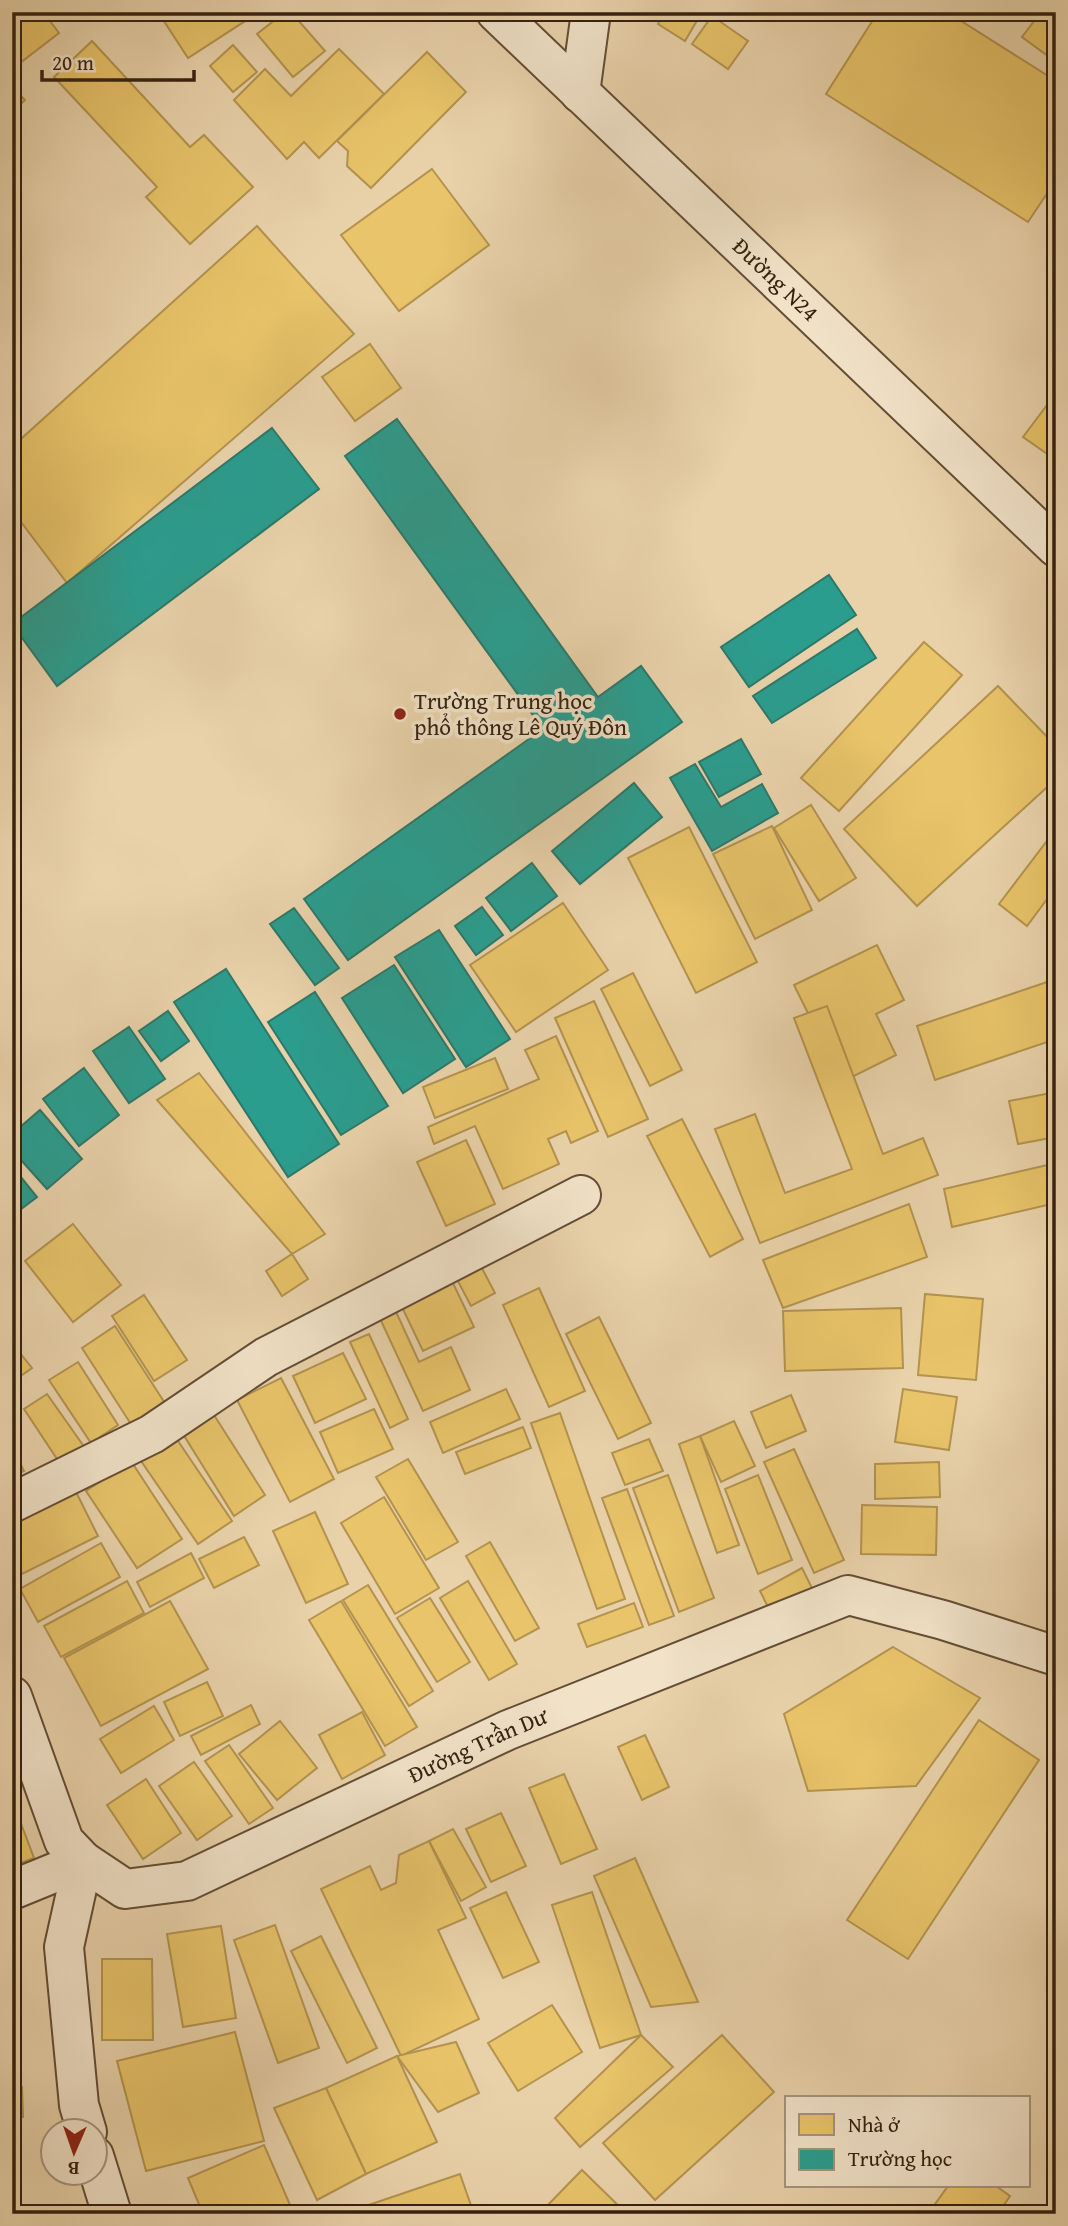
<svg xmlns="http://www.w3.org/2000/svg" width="1068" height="2226" font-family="'Gentium Book Plus',serif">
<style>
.homes{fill:#e9c46a;stroke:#b3934f;stroke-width:2}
.schools{fill:#2a9d8f;stroke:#2e7869;stroke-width:2}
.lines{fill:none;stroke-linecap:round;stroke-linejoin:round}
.minor-casing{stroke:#634d36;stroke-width:42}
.tertiary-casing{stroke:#634d36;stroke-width:42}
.minor{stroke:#f1e2c8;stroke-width:38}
.tertiary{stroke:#f1e2c8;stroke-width:38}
.poi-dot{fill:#8f2418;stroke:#f1e2c8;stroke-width:2.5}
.labels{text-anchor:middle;stroke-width:7;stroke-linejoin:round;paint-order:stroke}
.street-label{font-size:23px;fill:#362110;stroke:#f1e2c8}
.poi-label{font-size:23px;fill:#362110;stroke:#f1e2c8;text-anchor:start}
</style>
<rect width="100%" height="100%" fill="#e9d2aa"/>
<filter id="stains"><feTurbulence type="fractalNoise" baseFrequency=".00286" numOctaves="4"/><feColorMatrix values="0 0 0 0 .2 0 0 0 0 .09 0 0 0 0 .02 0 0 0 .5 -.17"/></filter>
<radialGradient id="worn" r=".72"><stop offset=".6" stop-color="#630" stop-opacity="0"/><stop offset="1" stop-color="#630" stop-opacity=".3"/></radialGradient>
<g class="homes">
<polygon points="12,12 43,12 59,33 20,63 12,53"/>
<polygon points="158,12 259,12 188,58"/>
<polygon points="285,12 291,12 325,51 293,77 257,34"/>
<polygon points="665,12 702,12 685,41 658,24"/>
<polygon points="878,12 947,12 1056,81 1056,180 1028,222 826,94"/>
<polygon points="1041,12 1056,12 1056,62 1022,37"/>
<polygon points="712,16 748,41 728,69 692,44"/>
<polygon points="92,41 190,147 204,135 253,187 190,244 146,197 157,187 54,77"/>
<polygon points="233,45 257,72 233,92 210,66"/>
<polygon points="339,49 384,94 319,158 304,142 287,159 234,100 265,69 291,96"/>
<polygon points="427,52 466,92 371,188 347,166 348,151 337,141"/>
<polygon points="12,87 25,100 12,112"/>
<polygon points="432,169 489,245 399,311 341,235"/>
<polygon points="257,226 354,334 67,583 12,510 12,447"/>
<polygon points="370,344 401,388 355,421 322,377"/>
<polygon points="1056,393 1056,460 1023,437"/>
<polygon points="924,642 962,675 839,811 801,778"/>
<polygon points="998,686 1056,746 1056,779 917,906 844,829"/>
<polygon points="811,805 856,878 819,901 774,828"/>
<polygon points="772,826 812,910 755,939 713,854"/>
<polygon points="689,827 757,962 696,993 628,858"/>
<polygon points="1056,829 1056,887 1027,926 999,904"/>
<polygon points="563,903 608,970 516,1032 470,965"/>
<polygon points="877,945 904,1000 876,1014 896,1055 842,1082 794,985"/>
<polygon points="633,973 682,1070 650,1086 601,989"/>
<polygon points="1056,979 1056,1039 935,1080 917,1026"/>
<polygon points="594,1001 648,1119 608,1137 555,1018"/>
<polygon points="827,1006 883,1154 923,1138 938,1175 760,1243 715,1129 755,1114 785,1193 852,1169 794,1018"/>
<polygon points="556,1036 598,1131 571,1143 566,1131 548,1139 559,1164 503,1189 475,1126 434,1144 428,1127 539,1079 525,1050"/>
<polygon points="495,1058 508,1089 435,1118 423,1087"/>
<polygon points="199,1073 325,1234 292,1254 157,1100"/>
<polygon points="1056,1092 1056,1137 1018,1144 1009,1101"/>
<polygon points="682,1119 743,1239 710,1257 647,1136"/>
<polygon points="466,1140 495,1204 446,1226 417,1162"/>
<polygon points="1056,1163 1056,1203 952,1227 944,1189"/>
<polygon points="909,1204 927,1257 783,1308 763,1260"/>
<polygon points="73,1224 121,1285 73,1322 25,1261"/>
<polygon points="292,1254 308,1279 282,1296 266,1271"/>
<polygon points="475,1255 495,1293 471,1306 451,1268"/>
<polygon points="451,1279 474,1327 423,1351 400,1303"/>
<polygon points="539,1288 585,1391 549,1407 503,1305"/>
<polygon points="925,1294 983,1299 976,1380 918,1375"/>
<polygon points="144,1295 187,1360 154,1381 112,1316"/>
<polygon points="392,1303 419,1362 451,1347 470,1390 423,1411 376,1310"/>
<polygon points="901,1308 903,1368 785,1371 783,1311"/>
<polygon points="599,1317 651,1423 618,1439 566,1334"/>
<polygon points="115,1326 170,1411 136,1432 82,1348"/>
<polygon points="369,1334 408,1419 390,1428 350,1342"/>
<polygon points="12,1343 32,1368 12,1382"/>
<polygon points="343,1353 366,1399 315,1423 293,1376"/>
<polygon points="78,1362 118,1425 91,1443 49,1380"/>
<polygon points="281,1378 334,1479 290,1502 237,1400"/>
<polygon points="506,1389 520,1419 443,1453 430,1422"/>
<polygon points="903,1389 957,1397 949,1450 895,1442"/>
<polygon points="47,1394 85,1448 61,1465 24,1409"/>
<polygon points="791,1395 806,1431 766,1448 751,1412"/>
<polygon points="374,1409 393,1449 338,1473 320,1432"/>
<polygon points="560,1413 625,1599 597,1609 531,1423"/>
<polygon points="214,1415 265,1495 234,1516 183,1434"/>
<polygon points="734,1421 755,1466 721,1482 700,1436"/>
<polygon points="523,1427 531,1448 465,1474 456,1452"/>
<polygon points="174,1435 232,1521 198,1544 139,1458"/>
<polygon points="700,1436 739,1545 717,1553 679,1444"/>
<polygon points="649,1439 663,1471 625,1485 612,1453"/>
<polygon points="12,1447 24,1471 12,1476"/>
<polygon points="794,1449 844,1560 814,1573 764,1462"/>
<polygon points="408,1459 458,1542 426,1560 376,1477"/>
<polygon points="131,1461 182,1539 137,1568 86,1491"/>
<polygon points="939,1462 940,1497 875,1499 875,1464"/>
<polygon points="668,1475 714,1598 679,1612 633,1488"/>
<polygon points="758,1475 792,1560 758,1574 725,1489"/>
<polygon points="71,1482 98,1536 16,1577 12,1569 12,1511"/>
<polygon points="627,1489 674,1616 649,1625 602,1498"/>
<polygon points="384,1497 439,1588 395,1614 341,1523"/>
<polygon points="862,1505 937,1507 936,1555 861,1554"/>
<polygon points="315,1512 348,1584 306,1603 273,1531"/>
<polygon points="1056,1530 1056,1570 1048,1569"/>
<polygon points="244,1537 259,1565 214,1588 199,1559"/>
<polygon points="490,1542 539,1628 515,1641 466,1556"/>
<polygon points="101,1543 120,1577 38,1622 20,1589"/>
<polygon points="191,1553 204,1578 150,1607 137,1582"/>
<polygon points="802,1568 812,1588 770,1611 760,1591"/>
<polygon points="127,1581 144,1613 61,1657 44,1626"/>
<polygon points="468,1581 517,1664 489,1680 440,1598"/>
<polygon points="368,1585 433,1691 409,1706 343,1600"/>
<polygon points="430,1598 470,1662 437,1682 397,1618"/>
<polygon points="170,1601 208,1669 101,1726 64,1658"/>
<polygon points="341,1601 417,1727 385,1746 309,1620"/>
<polygon points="634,1603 643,1627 587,1647 578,1624"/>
<polygon points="893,1647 980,1698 916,1786 808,1791 784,1714"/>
<polygon points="207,1682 223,1716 180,1736 164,1702"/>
<polygon points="251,1705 260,1724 201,1755 191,1736"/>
<polygon points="154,1706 174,1740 121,1773 100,1739"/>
<polygon points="362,1712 385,1755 342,1779 319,1735"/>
<polygon points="979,1720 1039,1760 908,1959 847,1920"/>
<polygon points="280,1721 317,1768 277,1800 239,1754"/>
<polygon points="645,1735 669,1787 642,1800 618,1747"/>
<polygon points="229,1745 273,1808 249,1824 205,1761"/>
<polygon points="194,1762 232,1816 197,1840 159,1786"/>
<polygon points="564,1774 597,1849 561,1864 529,1788"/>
<polygon points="146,1779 181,1833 143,1859 107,1805"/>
<polygon points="17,1813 34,1858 12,1866 12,1815"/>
<polygon points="501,1813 526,1866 491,1882 466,1829"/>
<polygon points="453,1829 486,1887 461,1901 429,1841"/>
<polygon points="429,1841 466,1918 438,1930 479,2019 401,2056 321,1889 370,1866 381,1890 396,1883 399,1855"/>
<polygon points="635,1858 698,2002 651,2007 594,1876"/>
<polygon points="506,1892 539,1962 503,1978 470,1908"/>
<polygon points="592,1892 641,2035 600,2048 552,1905"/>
<polygon points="275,1925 319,2048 278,2063 234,1940"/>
<polygon points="221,1926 236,2018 183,2027 167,1934"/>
<polygon points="321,1936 377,2048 347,2063 291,1951"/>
<polygon points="102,1959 152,1959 153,2040 102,2040"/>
<polygon points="552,2005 582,2052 518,2091 488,2043"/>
<polygon points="235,2032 264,2141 146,2171 117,2061"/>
<polygon points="641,2035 673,2067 580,2147 555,2118"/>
<polygon points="722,2035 774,2092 655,2200 603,2143"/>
<polygon points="456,2042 479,2093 438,2112 397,2056"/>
<polygon points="397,2056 437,2142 366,2174 326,2088"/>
<polygon points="12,2087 22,2087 23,2117 12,2117"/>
<polygon points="326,2088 366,2174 317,2200 274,2108"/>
<polygon points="264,2145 294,2214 203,2214 188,2178"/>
<polygon points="582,2170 627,2214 539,2214"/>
<polygon points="460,2174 474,2214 342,2214"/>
<polygon points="948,2186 996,2186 1010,2196 998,2214 928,2214"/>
</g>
<g class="schools">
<polygon points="397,419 598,697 641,666 682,722 348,960 304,899 543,729 345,456"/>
<polygon points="272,428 319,489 57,686 12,624"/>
<polygon points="829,575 856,615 749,687 721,647"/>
<polygon points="857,629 876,658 772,723 753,696"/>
<polygon points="741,739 761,774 719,797 699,762"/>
<polygon points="695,764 721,807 762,784 778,813 712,851 670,778"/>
<polygon points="634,783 662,817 580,884 552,851"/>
<polygon points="532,863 557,896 511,931 486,898"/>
<polygon points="482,907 503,935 476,955 455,926"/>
<polygon points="294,908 339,968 315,985 270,924"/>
<polygon points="439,930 510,1039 466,1067 395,957"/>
<polygon points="394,965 455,1059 403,1093 342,998"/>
<polygon points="226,969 339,1144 288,1177 174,1002"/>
<polygon points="315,992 388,1106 341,1135 268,1022"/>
<polygon points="168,1011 189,1041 161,1061 139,1031"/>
<polygon points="129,1027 165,1079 129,1103 93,1051"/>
<polygon points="84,1068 119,1115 79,1146 43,1099"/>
<polygon points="40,1110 82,1159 47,1189 12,1150 12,1134"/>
<polygon points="12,1166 37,1197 12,1216"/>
</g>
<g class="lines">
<defs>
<g id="minor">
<polyline points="580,93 591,12"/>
<polyline points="12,1503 152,1434 266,1357 581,1195"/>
<path id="s1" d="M12 1696 64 1841 83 1861 125 1889 187 1881 508 1730 848 1595 943 1620 1056 1656"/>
<polyline points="83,1861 64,1947 79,2105 87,2132"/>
<polyline points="12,1890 83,1861"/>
<polyline points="94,2156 112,2214"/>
</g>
<g id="tertiary">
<path id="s2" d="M496 12 1056 547"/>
</g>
</defs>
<use href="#minor" class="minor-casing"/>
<use href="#tertiary" class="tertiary-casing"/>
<use href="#minor" class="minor"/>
<use href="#tertiary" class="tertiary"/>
</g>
<circle class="poi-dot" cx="400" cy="714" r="7"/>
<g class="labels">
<g class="street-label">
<text dy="8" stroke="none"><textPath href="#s2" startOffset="387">Đường N24</textPath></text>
<text dy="8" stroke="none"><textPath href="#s1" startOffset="616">Đường Trần Dư</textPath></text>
</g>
<g class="poi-label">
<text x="414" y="709">Trường Trung học<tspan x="414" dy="26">phổ thông Lê Quý Đôn</tspan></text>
</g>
</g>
<rect width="1068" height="2226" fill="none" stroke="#e9d2aa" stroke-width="42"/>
<rect x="14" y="14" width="1040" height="2198" fill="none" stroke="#362110" stroke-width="3.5"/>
<rect x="21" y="21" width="1026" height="2184" fill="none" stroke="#362110" stroke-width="2"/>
<rect x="785" y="2096" width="245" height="91" fill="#f1e2c8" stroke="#a6957e" stroke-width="2"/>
<rect x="799" y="2114" width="35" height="21" fill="#e9c46a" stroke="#a6957e" stroke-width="2"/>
<text x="848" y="2132" font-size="21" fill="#362110">Nhà ở</text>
<rect x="799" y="2149" width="35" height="21" fill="#2a9d8f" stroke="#a6957e" stroke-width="2"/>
<text x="848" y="2166" font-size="21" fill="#362110">Trường học</text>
<g transform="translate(74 2152) rotate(182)"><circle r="33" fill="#f1e2c8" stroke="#a6957e" stroke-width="2"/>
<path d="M0-5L12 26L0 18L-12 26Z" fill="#8f2418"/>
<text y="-10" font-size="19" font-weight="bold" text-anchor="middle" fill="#362110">B</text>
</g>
<path d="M42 70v10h152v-10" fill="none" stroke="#362110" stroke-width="3.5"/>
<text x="52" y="70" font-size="21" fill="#362110" stroke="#f1e2c8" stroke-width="5" paint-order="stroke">20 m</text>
<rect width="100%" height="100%" filter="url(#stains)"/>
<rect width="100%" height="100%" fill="url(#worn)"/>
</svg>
